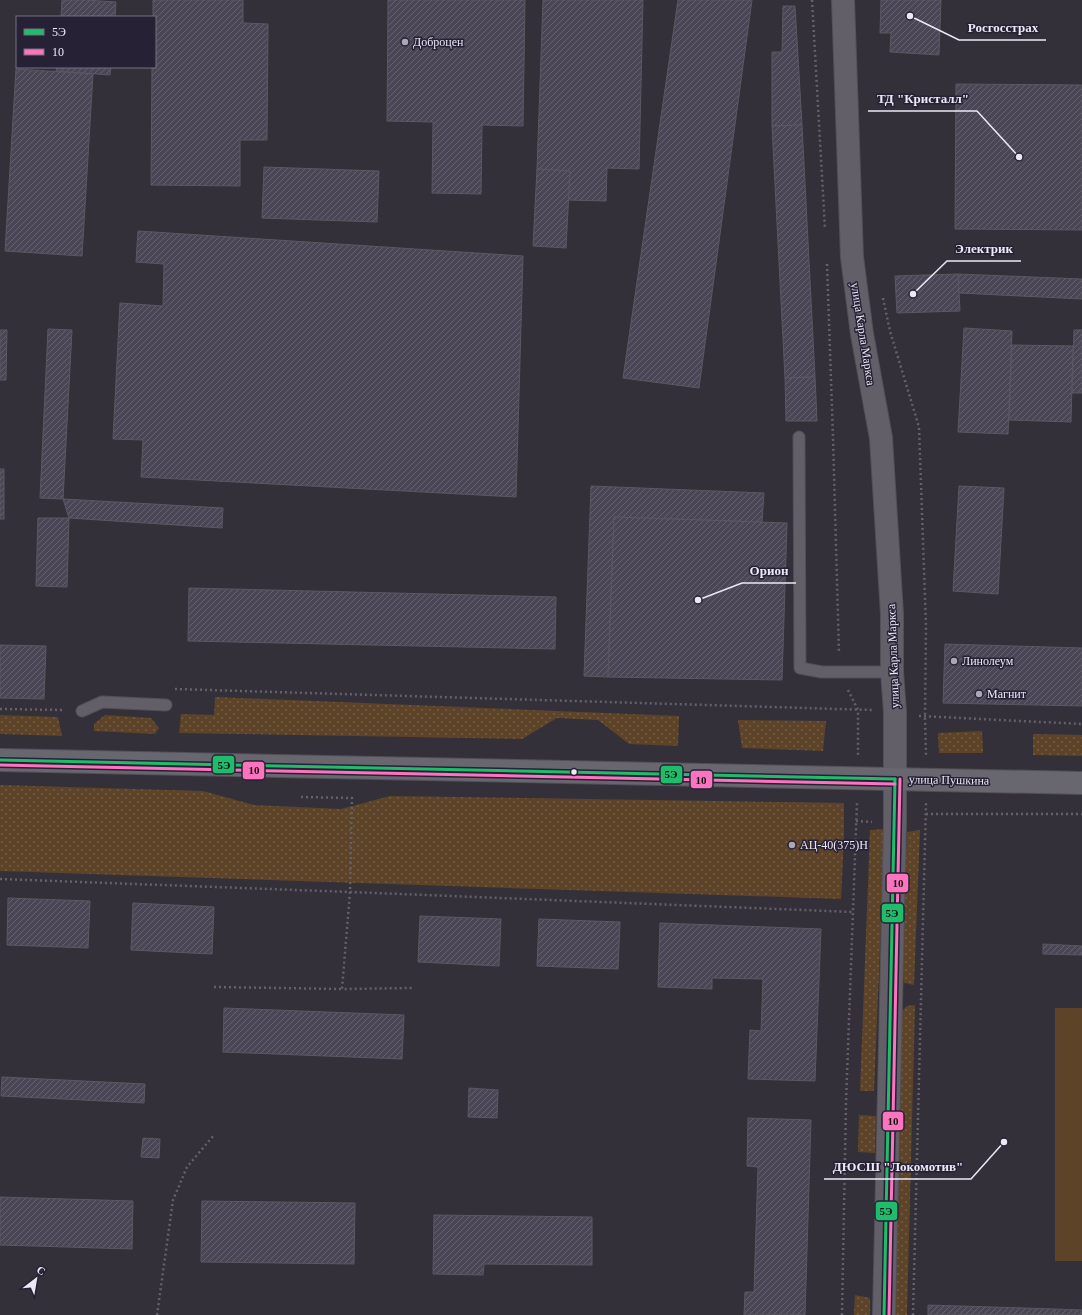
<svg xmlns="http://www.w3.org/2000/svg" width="1082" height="1315" font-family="'Times New Roman',serif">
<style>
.grass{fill:url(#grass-dots)}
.green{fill:#5d4327}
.building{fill:url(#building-hatch);stroke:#5a5861}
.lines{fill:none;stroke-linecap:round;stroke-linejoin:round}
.service-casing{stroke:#524f58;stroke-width:13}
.tertiary-casing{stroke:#524f58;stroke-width:24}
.secondary-casing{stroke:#524f58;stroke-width:24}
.path{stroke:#636169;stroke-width:2.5;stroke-dasharray:2 3;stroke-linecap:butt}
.service{stroke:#625f68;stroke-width:11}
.tertiary{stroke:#625f68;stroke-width:22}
.secondary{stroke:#68666f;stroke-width:22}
.bus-1-casing{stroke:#272135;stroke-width:6}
.bus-2-casing{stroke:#272135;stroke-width:6}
.bus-1{stroke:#20bc6c;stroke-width:3}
.bus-2{stroke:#fc73be;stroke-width:3}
.poi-dot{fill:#aba8b4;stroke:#272135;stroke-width:1.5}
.bus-dot{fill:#ece9f6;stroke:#272135;stroke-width:1.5}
.labels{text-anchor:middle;stroke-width:3;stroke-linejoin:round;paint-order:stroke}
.poi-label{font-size:12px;fill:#ece9f6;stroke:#272135;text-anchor:start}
.street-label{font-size:12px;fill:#ece9f6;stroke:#272135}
.leader{fill:none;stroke:#ece9f6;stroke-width:1.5}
.callout-dot{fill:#ece9f6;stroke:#272135;stroke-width:1.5}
.callout-label{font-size:13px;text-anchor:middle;font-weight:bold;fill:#ece9f6;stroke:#272135;stroke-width:3;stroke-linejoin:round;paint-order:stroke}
.line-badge{stroke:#272135;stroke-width:1.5}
.pale-badge-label{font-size:11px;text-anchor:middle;font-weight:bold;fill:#111}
</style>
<defs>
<pattern id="grass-dots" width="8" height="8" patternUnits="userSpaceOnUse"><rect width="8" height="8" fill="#5d4327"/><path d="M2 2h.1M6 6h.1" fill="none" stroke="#745e47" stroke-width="1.8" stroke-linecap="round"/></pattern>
<pattern id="building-hatch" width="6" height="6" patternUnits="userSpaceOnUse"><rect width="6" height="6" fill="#4b4656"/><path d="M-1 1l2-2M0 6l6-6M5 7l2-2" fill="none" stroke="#65616f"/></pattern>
</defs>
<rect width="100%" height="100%" fill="#33303a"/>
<g class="grass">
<polygon points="215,697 679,716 678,746 629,744 598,720 557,718 522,739 179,733 181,714 214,715"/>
<polygon points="0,715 58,717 62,736 0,734"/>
<polygon points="105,715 151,718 159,728 155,734 94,731 94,724"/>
<polygon points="738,720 826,721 823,751 742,748"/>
<polygon points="982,731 983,753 939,753 938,733"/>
<polygon points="1033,734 1082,735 1082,756 1033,755"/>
<polygon points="0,785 203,791 254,805 341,809 390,796 844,803 844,835 841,899 0,871"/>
<polygon points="885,829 874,1091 860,1091 870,830"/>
<polygon points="920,830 914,985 904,983 902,963 907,832"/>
<polygon points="915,1005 907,1315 893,1315 900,1013 907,1006"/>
<polygon points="859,1115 876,1116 875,1153 858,1152"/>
<polygon points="855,1295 870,1298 870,1315 854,1315"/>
</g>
<rect class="green" x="1055" y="1008" width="27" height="253"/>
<g class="building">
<polygon points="62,0 86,0 116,2 115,17 61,17"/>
<polygon points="153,0 243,0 243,23 268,24 267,140 240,140 240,186 151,185 152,67 155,67 155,17 153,17"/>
<polygon points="388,0 525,0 523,126 482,125 481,194 432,193 433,122 387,121"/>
<polygon points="543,0 643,0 639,169 607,168 606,201 568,200 570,171 537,169"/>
<polygon points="678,0 752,0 699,388 623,378"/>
<polygon points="881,0 941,0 939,55 890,52 891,33 880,33"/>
<polygon points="783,6 795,6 802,125 772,126 772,52 782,52"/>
<polygon points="57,67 111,67 110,75 56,71"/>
<polygon points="16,69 93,74 82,256 5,251"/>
<polygon points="956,84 1082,85 1082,230 955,229"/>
<polygon points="802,125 815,377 785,378 772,126"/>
<polygon points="264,167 379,171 377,222 262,218"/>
<polygon points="537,169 570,171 566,248 533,246"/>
<polygon points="138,231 523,256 516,497 141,477 143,440 113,439 120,303 163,306 164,264 136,262"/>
<polygon points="958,274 960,311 897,313 895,276"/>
<polygon points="958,274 1082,279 1082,299 959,293"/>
<polygon points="964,328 1012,331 1008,434 958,432"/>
<polygon points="48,329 72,330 63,499 40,498"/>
<polygon points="0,330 7,330 6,380 0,380"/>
<polygon points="1074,330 1082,330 1082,393 1072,393"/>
<polygon points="1012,345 1073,346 1071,422 1009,420"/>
<polygon points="815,377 817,421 786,421 785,378"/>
<rect x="0" y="469" width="4" height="50"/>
<polygon points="591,486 764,493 762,522 614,517 608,677 584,676"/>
<polygon points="959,486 1004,488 998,594 953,591"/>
<polygon points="63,499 223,508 222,528 69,518"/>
<polygon points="614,517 787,523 782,680 608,677"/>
<polygon points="38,518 69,518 67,587 36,586"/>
<polygon points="189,588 556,597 555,649 188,641"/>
<polygon points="945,644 1082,648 1082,706 943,703"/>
<polygon points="0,645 46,646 44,699 0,698"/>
<polygon points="8,898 90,901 88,948 7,945"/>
<polygon points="133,903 214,907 212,954 131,950"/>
<polygon points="420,916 501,919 499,966 418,962"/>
<polygon points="539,919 620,922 618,969 537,966"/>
<polygon points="660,923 821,929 815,1081 748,1079 750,1030 761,1031 763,979 712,978 712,989 658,987"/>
<polygon points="1043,944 1082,946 1082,955 1043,954"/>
<polygon points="224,1008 404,1015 402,1059 223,1052"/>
<polygon points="2,1077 145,1084 144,1103 1,1096"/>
<polygon points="469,1088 498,1090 497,1118 468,1117"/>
<polygon points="748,1118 811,1120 805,1315 744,1315 745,1292 754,1292 758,1167 747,1166"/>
<polygon points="143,1138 160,1139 159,1158 141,1157"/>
<polygon points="0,1197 133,1201 132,1249 0,1245"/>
<polygon points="202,1201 355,1203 354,1264 201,1262"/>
<polygon points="434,1215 592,1217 592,1265 484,1264 483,1275 433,1274"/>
<polygon points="928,1305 1055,1309 1055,1315 928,1315"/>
<polygon points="1055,1309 1082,1310 1082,1315 1055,1315"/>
</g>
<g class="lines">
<defs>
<g id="service">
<polyline points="799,437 800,668 822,672 892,672"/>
<polyline points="82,711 102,702 166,705"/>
</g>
<polyline id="tertiary" points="843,0 852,257 862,334 881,438 892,614 892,672 895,712 895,823 884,1315"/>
<polyline id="secondary" points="0,760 1082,783"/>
</defs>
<use href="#service" class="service-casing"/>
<use href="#tertiary" class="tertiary-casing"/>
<use href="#secondary" class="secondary-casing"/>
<g class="path">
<polyline points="812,0 825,229"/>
<polyline points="827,264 833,437 839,653"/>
<polyline points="883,298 890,331 919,427 926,626 925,718 926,756"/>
<polyline points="175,689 872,710"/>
<polyline points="848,690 858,710 858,755"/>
<polyline points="0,709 63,710"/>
<polyline points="919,716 1082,724"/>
<polyline points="301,797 352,798 350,892 342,989 413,988"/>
<polyline points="926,814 1082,814"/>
<polyline points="856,821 872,822"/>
<polyline points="0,879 350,892 853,912"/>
<polyline points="214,987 342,989"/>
<polyline points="157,1315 173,1200 187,1167 214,1135"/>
<polyline points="842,1315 846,1102 857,802"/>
<polyline points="913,1315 926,803"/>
</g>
<use href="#service" class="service"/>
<use href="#tertiary" class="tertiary"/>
<use href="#secondary" class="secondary"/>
<defs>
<g id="bus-1">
<polyline points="0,760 895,779"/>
<polyline points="884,1315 895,779"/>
</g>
<g id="bus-2">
<polyline points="0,765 895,784"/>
<polyline points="889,1315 900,779"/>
</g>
</defs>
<use href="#bus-1" class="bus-1-casing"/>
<use href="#bus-2" class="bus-2-casing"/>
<use href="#bus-1" class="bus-1"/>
<use href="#bus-2" class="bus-2"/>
</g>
<g class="poi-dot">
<circle cx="405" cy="42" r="4"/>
<circle cx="954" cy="661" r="4"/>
<circle cx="979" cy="694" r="4"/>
<circle cx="792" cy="845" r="4"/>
</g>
<circle class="bus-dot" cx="574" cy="772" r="3.5"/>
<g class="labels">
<g class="poi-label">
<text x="413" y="46">Доброцен</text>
<text x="962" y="665">Линолеум</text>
<text x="987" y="698">Магнит</text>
<text x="800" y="849">АЦ-40(375)Н</text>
</g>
<g class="street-label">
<text transform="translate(863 334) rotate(81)" y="4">улица Карла Маркса</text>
<text transform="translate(893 656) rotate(-92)" y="4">улица Карла Маркса</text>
<text transform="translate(949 780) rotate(1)" y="4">улица Пушкина</text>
</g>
</g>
<path class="leader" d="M910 16L959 40H1046M1019 157L977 111H868M913 294L947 261H1021M698 600L742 583H796M1004 1142L971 1179H824"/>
<g class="callout-dot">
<circle cx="910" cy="16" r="4"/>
<circle cx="1019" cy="157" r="4"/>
<circle cx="913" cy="294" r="4"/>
<circle cx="698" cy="600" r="4"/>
<circle cx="1004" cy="1142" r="4"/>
</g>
<g class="callout-label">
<text x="1003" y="32">Росгосстрах</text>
<text x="923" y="103">ТД "Кристалл"</text>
<text x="984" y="253">Электрик</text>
<text x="769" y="575">Орион</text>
<text x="898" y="1171">ДЮСШ "Локомотив"</text>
</g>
<g class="line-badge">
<rect x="212" y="755" width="23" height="19" rx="4" fill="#20bc6c"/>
<rect x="242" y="761" width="23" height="19" rx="4" fill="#fc73be"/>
<rect x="660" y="765" width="23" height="19" rx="4" fill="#20bc6c"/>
<rect x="690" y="770" width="23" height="19" rx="4" fill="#fc73be"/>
<rect x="886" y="873" width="23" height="20" rx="4" fill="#fc73be"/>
<rect x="881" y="903" width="23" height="20" rx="4" fill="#20bc6c"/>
<rect x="882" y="1111" width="22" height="20" rx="4" fill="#fc73be"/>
<rect x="875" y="1201" width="23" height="20" rx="4" fill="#20bc6c"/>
</g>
<g class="pale-badge-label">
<text x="224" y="769">5Э</text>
<text x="254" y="774">10</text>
<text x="671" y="778">5Э</text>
<text x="701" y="784">10</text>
<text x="898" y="887">10</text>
<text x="892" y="917">5Э</text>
<text x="893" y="1125">10</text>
<text x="886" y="1215">5Э</text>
</g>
<rect x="16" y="16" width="140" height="52" fill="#272135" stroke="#767182"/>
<rect x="24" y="29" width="20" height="6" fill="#20bc6c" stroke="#767182"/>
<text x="52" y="36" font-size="12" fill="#ece9f6">5Э</text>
<rect x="24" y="49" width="20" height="6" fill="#fc73be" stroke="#767182"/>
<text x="52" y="56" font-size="12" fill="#ece9f6">10</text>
<g transform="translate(36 1279) rotate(31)" stroke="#272135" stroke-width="3" paint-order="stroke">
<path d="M0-3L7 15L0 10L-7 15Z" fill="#ece9f6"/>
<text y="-6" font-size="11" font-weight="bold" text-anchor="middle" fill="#ece9f6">С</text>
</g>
</svg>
